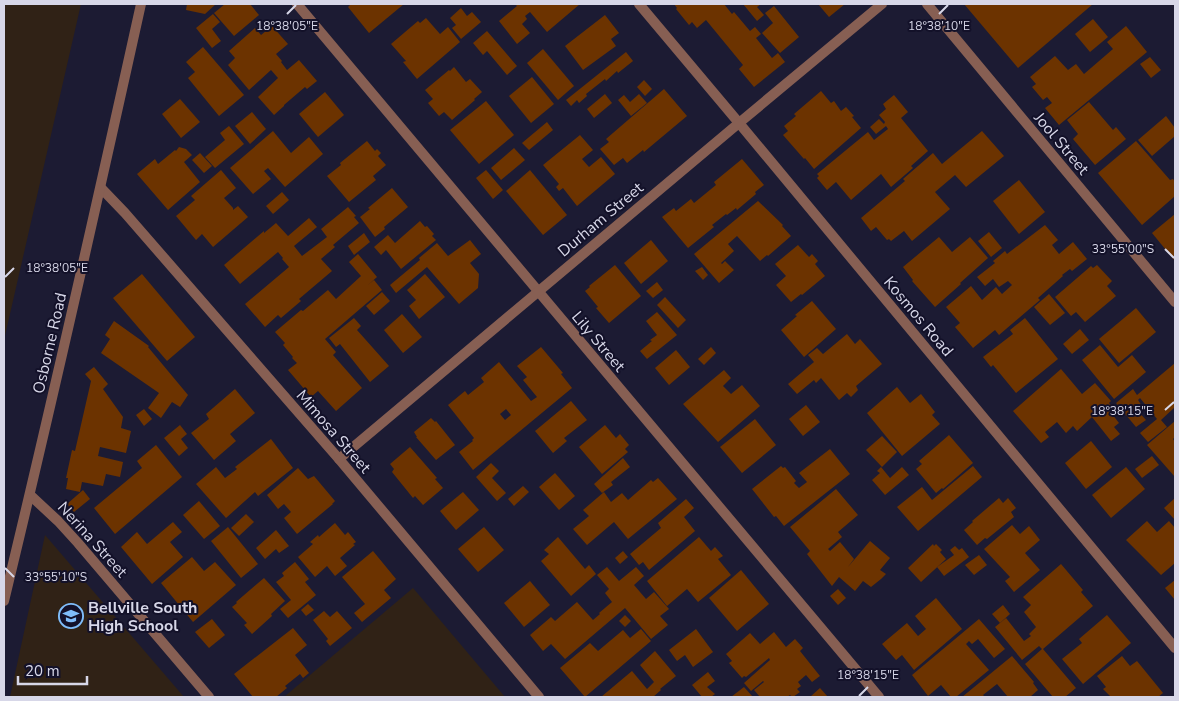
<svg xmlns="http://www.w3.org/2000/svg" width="1179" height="701" font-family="'Nunito Sans',sans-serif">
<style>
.industrial{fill:#302216}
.building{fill:#6c3300;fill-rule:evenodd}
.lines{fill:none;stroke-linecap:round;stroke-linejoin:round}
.minor{stroke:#875f53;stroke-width:10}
.ticks{fill:none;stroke:#d7d7e8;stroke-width:2}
.labels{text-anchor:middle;stroke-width:4;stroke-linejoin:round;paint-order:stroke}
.street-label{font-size:16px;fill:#d7d7e8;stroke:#131129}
.poi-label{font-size:16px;font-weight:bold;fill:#d7d7e8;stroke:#131129;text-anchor:start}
.ticks-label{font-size:12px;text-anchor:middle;fill:#d7d7e8;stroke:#131129;stroke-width:4;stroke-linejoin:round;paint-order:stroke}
</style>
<rect width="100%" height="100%" fill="#1c1b33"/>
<g class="industrial">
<polygon points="4,4 81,4 4,340"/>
<polygon points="45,535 184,697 10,697"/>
<polygon points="413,588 505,697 284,697"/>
</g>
<g class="building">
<polygon points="187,4 216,4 205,14 186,10"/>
<polygon points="225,4 250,4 259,15 234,36 214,13"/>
<polygon points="351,4 404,4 369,33 348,7"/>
<polygon points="515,4 580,4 547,32 530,12 525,16 527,19 522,24 530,33 517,44 499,21 517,6"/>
<polygon points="674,4 724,4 732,14 734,12 750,31 755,27 761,34 756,38 772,58 778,53 785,62 754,87 739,69 743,65 706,20 697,28 692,22 689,25 676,9 677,8"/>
<polygon points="743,4 761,4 757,7 764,15 757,21"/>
<polygon points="818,4 845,4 829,17"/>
<polygon points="964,4 1093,4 1018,68"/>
<polygon points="774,6 799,37 780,53 762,33 773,23 765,13"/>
<polygon points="461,8 467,16 472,12 481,22 461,39 452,28 456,25 450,18"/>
<polygon points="213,14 220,22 212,29 221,41 212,48 196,28"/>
<polygon points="605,15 619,33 611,39 616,46 583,70 565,46"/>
<polygon points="426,18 440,34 448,27 460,42 417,79 403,62 406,61 391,44 418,21 420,23"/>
<polygon points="1093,19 1108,37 1090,52 1075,34"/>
<polygon points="272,26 288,44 276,54 282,61 281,62 287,70 299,60 317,81 307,89 305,87 284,105 284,106 274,115 258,97 278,78 271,70 249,90 228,65 235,58 229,51 255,28 261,35"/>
<polygon points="1126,26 1147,52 1059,125 1045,108 1052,103 1047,97 1043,100 1032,87 1036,84 1030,77 1055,56 1068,70 1076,64 1084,74 1113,49 1107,42"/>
<polygon points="487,31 517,66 507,75 487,51 483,55 473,43"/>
<polygon points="203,47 244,95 219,116 188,78 195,72 186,62"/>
<polygon points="543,49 574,86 558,100 527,63"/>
<polygon points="626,52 633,61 618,73 617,71 606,81 605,79 586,94 587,96 579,103 577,100 571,106 566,100"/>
<polygon points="1150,57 1161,70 1151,78 1140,64"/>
<polygon points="454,67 466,82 470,79 482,92 474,99 475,100 452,120 444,112 439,116 428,103 433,99 425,90 449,70 450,71"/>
<polygon points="532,77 554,104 531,123 509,96"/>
<polygon points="644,80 652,89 645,96 637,87"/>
<polygon points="664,89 687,116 644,152 643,150 627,163 623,158 614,165 600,149 609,142 606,139"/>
<polygon points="821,91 831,103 834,101 841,111 846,107 854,116 852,117 861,128 814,169 805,158 804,159 783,135 788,131 784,126 796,116 794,114"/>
<polygon points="325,92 344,115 318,137 299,114"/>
<polygon points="605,94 612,103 594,118 587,109"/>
<polygon points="639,94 647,103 631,116 618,100 624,95 630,102"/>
<polygon points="894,95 908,112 901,118 928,151 911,166 913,168 891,187 881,174 851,200 836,182 827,190 817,178 819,176 817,174 868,132 874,140 888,129 886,126 876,134 870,127 879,119 884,124 885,122 879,115 886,109 883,104"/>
<polygon points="180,99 200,122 181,138 162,114"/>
<polygon points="486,101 514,135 479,164 450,130"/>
<polygon points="1089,102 1113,130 1116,127 1126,139 1095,165 1073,139 1078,134 1067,120"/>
<polygon points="252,112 266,129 250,144 235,126"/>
<polygon points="1166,116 1175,128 1175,136 1152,156 1138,140"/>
<polygon points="547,122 553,130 529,150 522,143"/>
<polygon points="229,126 244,144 215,168 205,157 225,140 220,133"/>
<polygon points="273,131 291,153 309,137 323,154 285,187 268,168 264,171 271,179 253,194 230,168"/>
<polygon points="982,131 1004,156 966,187 955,175 935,192 950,209 912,241 904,231 891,241 889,239 887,240 876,227 871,231 861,218 905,181 903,179 933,153 942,164"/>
<polygon points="580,135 593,150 582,159 589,167 601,157 615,174 577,206 563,188 559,191 556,187 559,184 543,165"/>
<polygon points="367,141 375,151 377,149 381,153 378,156 386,165 373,176 376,180 349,202 327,176 341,165 340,163"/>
<polygon points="1136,141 1170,180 1173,179 1175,182 1175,196 1142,225 1098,173"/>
<polygon points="179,147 186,149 192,155 184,162 200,182 168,210 137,174 155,159 158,164 175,150 176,151"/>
<polygon points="514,148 525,160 501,180 491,168"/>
<polygon points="200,153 212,166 204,173 192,160"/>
<polygon points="742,159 764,185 755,192 756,194 737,210 736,208 727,215 726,214 712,225 714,227 688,248 662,217 674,208 676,211 691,199 694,203 716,185 714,182"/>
<polygon points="221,170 236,188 224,198 233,208 233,210 238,206 248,217 213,247 202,234 196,240 176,216 195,200 191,196"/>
<polygon points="486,170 503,190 493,199 476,178"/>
<polygon points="530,170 567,215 543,235 506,191"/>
<polygon points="1019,180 1045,212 1019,234 993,201"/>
<polygon points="392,188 408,207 384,227 385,229 375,237 360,217 370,209 368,208"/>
<polygon points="282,192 289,200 273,214 266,206"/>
<polygon points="758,201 783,225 782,226 791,236 768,256 767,255 760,261 737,236 728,244 734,251 721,263 722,264 725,261 734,270 719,283 694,254"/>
<polygon points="348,207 356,216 354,217 359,223 333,245 335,247 321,259 332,271 299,299 301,301 281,318 278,315 265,327 245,304 289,267 282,259 283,258 278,252 240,284 224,265 264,231 264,233 276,223 288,236 309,218 317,227 294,246 302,256 327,237 321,229"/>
<polygon points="1175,214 1175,261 1152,233"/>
<polygon points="420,221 425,227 427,226 434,234 432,236 436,240 401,269 386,250 381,255 374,247 388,235 395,243"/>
<polygon points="1045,225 1058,240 1052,245 1059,254 1073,242 1087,259 1072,271 1070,269 1062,275 1063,276 1038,298 1040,300 999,335 995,330 973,348 955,327 960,323 946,307 971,286 982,300 996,287 1002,294 1012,285 1008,281 999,287 993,279 985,286 977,277 995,263 993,261 1005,251 1007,254"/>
<polygon points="989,232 1002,248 991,257 978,241"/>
<polygon points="364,233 370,242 354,255 348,246"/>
<polygon points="939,237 952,252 970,237 988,258 960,283 961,284 935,307 912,281 913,280 903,267"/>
<polygon points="470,240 481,254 470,263 479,274 478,288 459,304 427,267 396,293 390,285 420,260 419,258 437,243 448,256"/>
<polygon points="651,240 668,261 641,284 624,263"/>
<polygon points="798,245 809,257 812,254 818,261 815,264 825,276 802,295 801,294 791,302 776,285 786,276 775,264"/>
<polygon points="358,254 377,277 368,285 374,280 382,290 325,339 336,352 333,355 362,388 336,411 318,391 311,397 288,370 297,363 292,358 293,357 283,345 285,343 275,332 301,310 303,311 328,290 336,299 361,276 349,262"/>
<polygon points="615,265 641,296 609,323 596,308 598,307 585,291 590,287 589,286"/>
<polygon points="1097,265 1112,281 1107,286 1116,296 1085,322 1076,312 1071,316 1055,297 1091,266 1093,268"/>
<polygon points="702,267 708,275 703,280 695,271"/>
<polygon points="142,274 195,337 167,361 113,298"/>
<polygon points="425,274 445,297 419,319 409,306 416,300 407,290"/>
<polygon points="657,282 663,290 653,298 646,291"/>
<polygon points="382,292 390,301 374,315 366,306"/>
<polygon points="1049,294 1065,313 1050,325 1034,307"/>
<polygon points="665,297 686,320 678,328 657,305"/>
<polygon points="812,301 836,329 804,357 781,330 797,316 795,315"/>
<polygon points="1136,308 1156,332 1119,363 1099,339"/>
<polygon points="657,312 677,335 647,359 640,351 652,341 650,340 657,335 646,321"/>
<polygon points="402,314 422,337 403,353 384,330"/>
<polygon points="354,318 361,326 357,330 389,366 370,382 340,344 336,347 329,338"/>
<polygon points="1025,318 1058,359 1016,393 993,365 991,367 983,357 1013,334 1010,330"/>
<polygon points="114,321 149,346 148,347 188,395 180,407 172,402 161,418 148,408 159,393 101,353 110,339 105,335"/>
<polygon points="1080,329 1089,340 1072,354 1063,344"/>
<polygon points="847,334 855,344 860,339 882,364 856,386 858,390 851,397 847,393 839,400 821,378 816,383 814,380 797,394 788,384 814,362 808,355 817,348 823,354"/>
<polygon points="1100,345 1118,367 1132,355 1146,372 1114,399 1082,360"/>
<path d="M541 347 563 373 561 374 572 388 473 470 459 452 473 441 472 440 474 438 448 405 465 391 468 395 484 382 481 378 499 362 531 401 537 397 523 380 527 377 517 366ZM506 409 511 415 505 420 500 414Z"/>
<polygon points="711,347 716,353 704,365 698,359"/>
<polygon points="676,350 690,367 669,385 655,368"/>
<polygon points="1175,363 1175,407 1161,420 1167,427 1148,442 1140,433 1157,419 1140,398 1138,400 1142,406 1137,410 1146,420 1136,427 1116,403 1133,389 1137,395"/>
<polygon points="94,367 108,384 103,389 123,417 121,428 131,431 126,453 100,447 98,456 123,462 120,477 106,474 103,486 82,482 80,492 66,489 68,478 66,478 72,450 75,451 91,381 85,374"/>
<polygon points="1061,369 1082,394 1095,383 1111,401 1109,403 1115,411 1112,414 1119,423 1114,427 1120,434 1111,441 1092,417 1077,431 1073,426 1066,433 1057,422 1045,432 1049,437 1041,443 1013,411"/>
<polygon points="724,370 731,378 723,386 731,394 742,385 760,406 718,442 683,404"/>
<polygon points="897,387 910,403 921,394 935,412 932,415 940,424 902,456 867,413"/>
<polygon points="235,389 255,413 230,434 236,441 214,460 191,433 209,419 206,414"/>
<polygon points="571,401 587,420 564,438 567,441 553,453 535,431"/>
<polygon points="806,405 820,422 803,436 789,419"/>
<polygon points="144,409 152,419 144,426 136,415"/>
<polygon points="431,418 435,422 436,421 455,445 436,460 416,437 417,437 414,432"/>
<polygon points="755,419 776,445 742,473 720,447"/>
<polygon points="1175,421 1175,437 1173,439 1175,442 1175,477 1147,445"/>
<polygon points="180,425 187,434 181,439 188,448 179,456 164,438"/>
<polygon points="605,425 616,438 620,434 629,445 625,449 628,452 602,474 579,447"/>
<polygon points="949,435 973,463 943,489 942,488 936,493 916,469 922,464 919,461"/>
<polygon points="882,436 897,452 882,467 866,450"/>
<polygon points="271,439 293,468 258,496 255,492 226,518 196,484 216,467 225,478 237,469 235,467"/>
<polygon points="1091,441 1112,467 1086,489 1065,463"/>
<polygon points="156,445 182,477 115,534 94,508 142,468 137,461"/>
<polygon points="410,447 437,478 435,479 443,488 423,505 415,496 413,498 392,472 394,469 390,464"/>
<polygon points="830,449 850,474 784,526 776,516 774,517 752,489 781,466 783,468 785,467 796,481 794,483 799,488 807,482 799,473"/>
<polygon points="1152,456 1159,465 1142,478 1135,469"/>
<polygon points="623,458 630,467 611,482 613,485 602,493 594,484"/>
<polygon points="491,463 499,471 492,478 506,493 497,501 476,477"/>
<polygon points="973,466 982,477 918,531 897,507 922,487 932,500"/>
<polygon points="881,467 890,478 902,467 909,475 885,495 872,480 880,473 877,471"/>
<polygon points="1126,467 1145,489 1111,518 1092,495"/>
<polygon points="298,468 308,479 314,476 335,501 332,504 333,504 297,534 284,518 291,512 284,504 278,509 267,495"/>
<polygon points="555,473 575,496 559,510 539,487"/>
<polygon points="658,478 677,499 628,539 614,522 587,545 573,529 589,516 583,510 604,492 611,502 622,493 628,500 651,480 653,482"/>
<polygon points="523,486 529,492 514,506 508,499"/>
<polygon points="836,489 858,515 838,532 842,537 828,549 830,551 840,542 854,559 848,567 870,541 890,558 880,570 886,574 881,579 871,587 863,581 855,591 839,577 832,586 807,554 810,551 790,527"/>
<polygon points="83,490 90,499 74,512 67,504"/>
<polygon points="463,492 479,510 456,530 440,511"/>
<polygon points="999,498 1003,503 1008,498 1016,508 1011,512 1014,517 987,539 985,538 977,545 964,530 973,522 972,521"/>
<polygon points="1175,498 1175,520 1164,508"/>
<polygon points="686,499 694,508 684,517 695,531 649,570 643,562 639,565 630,554 661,528 658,523"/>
<polygon points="199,501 220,526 204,539 183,515"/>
<polygon points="246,514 254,522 239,536 231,528"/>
<polygon points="1147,521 1157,532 1169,521 1175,528 1175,563 1161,575 1126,540"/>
<polygon points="173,522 182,532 170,542 183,557 152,584 121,547 137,532 147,544"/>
<polygon points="335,523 345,535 348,532 356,542 353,544 355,545 340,558 347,566 335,576 327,566 315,577 298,557 313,544 310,542 318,535 319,537"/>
<polygon points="1012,525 1020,534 1029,526 1040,540 1025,553 1040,570 1014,592 1005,581 1010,577 984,549"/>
<polygon points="228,527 258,564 241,578 211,541"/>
<polygon points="484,527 504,550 478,572 458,549"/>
<polygon points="276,530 289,546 279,553 276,549 265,559 256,548"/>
<polygon points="558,537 585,569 589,565 596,574 571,596 541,561 549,554 544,550"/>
<polygon points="699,537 711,551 715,547 723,556 718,559 731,575 698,602 687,589 667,606 647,581"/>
<polygon points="933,544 934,546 936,544 942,550 940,552 946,559 921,582 908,568"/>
<polygon points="955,546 959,550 962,548 969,557 944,576 937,567 954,555 950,550"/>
<polygon points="373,551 396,579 384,590 391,598 362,622 354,613 365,604 342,577"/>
<polygon points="623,551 628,557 620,564 615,558"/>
<polygon points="979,555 987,565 974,575 965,565"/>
<polygon points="192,557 204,571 215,562 236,585 193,622 161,583"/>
<polygon points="295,562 309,579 305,582 316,595 288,618 280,609 291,600 276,582 284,576 282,573"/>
<polygon points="1061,564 1083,590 1081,592 1093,606 1043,649 1076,688 1065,697 1053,697 1025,664 1042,649 1039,646 1022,660 995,627 1006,618 1024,641 1031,636 1029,634 1036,627 1024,612 1031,605 1023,597"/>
<polygon points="607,567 619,581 636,567 644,576 634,585 646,599 654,592 669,609 660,616 668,625 651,639 625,608 565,659 551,644 543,651 530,635 551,617 555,621 577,602 593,620 600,614 599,613 612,602 605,593 609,589 597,575"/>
<polygon points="741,570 769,604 737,631 709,598"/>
<polygon points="264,578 285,601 271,614 272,616 252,634 244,625 247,623 232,607 237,603 236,602"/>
<polygon points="1175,580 1175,600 1165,588"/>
<polygon points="530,581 550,605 524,627 504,603"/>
<polygon points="838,589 846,598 838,605 830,596"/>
<polygon points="936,598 962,629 914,670 902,655 896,660 882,644 907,623 918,636 926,629 915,616"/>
<polygon points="308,604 314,610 306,616 301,610"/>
<polygon points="1003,605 1010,614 1000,623 992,614"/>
<polygon points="324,611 330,617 337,611 352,628 330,646 326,641 328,639 313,620"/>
<polygon points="625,615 631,621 625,627 619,621"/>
<polygon points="1107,615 1131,643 1083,684 1062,659 1082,643 1079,639"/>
<polygon points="212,619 225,635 209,648 195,632"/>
<polygon points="979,619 1005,649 994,658 978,639 972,644 969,641 966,644 989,670 956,697 951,697 941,685 928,696 912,675"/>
<polygon points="293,628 307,645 295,655 309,673 303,678 300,674 285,686 287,688 276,697 253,697 234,674"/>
<polygon points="641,629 651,641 585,697 560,668 590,643 598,651 623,630 630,638"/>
<polygon points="696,629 713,652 693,667 685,655 677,661 669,650"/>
<polygon points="774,632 786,647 795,639 803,648 800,651 820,676 812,682 806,675 798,682 801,686 797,689 800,692 793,697 792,697 790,695 787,697 760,697 754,690 764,682 763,681 751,691 744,683 770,660 769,658 746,677 744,676 742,678 729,663 732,661 726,654 750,633 760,644"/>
<polygon points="655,651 676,676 660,689 661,690 653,697 601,697 632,671 647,689 654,682 640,665"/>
<polygon points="1012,656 1034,682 1033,683 1038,690 1030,697 1008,697 997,684 983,695 985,697 962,697"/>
<polygon points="1122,656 1130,666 1137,661 1163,693 1158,697 1111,697 1103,689 1106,687 1097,676"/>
<polygon points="708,672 715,681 707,687 715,694 711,697 702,697 692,685"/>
<polygon points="744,687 753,697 731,697"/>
<polygon points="820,688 828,697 810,697"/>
</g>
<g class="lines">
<g class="minor">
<polyline points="297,4 879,697"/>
<polyline points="639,4 739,123 1175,648"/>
<polyline points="927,4 1175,302"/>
<polyline points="101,188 125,213 339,459 539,697"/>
<polyline points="339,459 739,123 882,4"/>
<polyline points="30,495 58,521 78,543 209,697"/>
<path d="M4 601C52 403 97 203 141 4"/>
</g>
</g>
<path class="ticks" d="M287 14 296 5M939 14 948 5M1165 249 1174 258M5 277 14 268M1165 410 1174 402M5 568 14 577M859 696 868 687"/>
<defs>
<symbol id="school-ring" viewBox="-11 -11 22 22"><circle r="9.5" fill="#131129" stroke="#7fbdfa" stroke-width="1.5"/><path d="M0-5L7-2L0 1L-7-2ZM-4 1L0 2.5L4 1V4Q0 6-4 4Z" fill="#7fbdfa"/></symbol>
</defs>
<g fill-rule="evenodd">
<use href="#school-ring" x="57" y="602" width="28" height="28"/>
</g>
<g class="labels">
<g class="street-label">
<text transform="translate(1062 143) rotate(50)" y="6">Jool Street</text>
<text transform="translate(600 219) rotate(-40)" y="6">Durham Street</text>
<text transform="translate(919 316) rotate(50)" y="6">Kosmos Road</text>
<text transform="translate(599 341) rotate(50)" y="6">Lily Street</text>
<text transform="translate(49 343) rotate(-77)" y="6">Osborne Road</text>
<text transform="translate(334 431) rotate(49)" y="6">Mimosa Street</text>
<text transform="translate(93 539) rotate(48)" y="6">Nerina Street</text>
</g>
<g class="poi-label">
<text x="88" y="613">Bellville South<tspan x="88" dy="18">High School</tspan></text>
</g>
</g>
<g class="ticks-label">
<text x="287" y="30">18°38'05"E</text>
<text x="939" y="30">18°38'10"E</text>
<text x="1123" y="253">33°55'00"S</text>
<text x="57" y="272">18°38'05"E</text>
<text x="1122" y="415">18°38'15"E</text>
<text x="56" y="581">33°55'10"S</text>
<text x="868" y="679">18°38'15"E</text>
</g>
<rect width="1179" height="701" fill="none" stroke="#d7d7e8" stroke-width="10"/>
<path d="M18 676v8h69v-8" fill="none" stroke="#d7d7e8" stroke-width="2.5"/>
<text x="25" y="676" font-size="15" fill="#d7d7e8" stroke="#131129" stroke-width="4" paint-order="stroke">20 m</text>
</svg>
